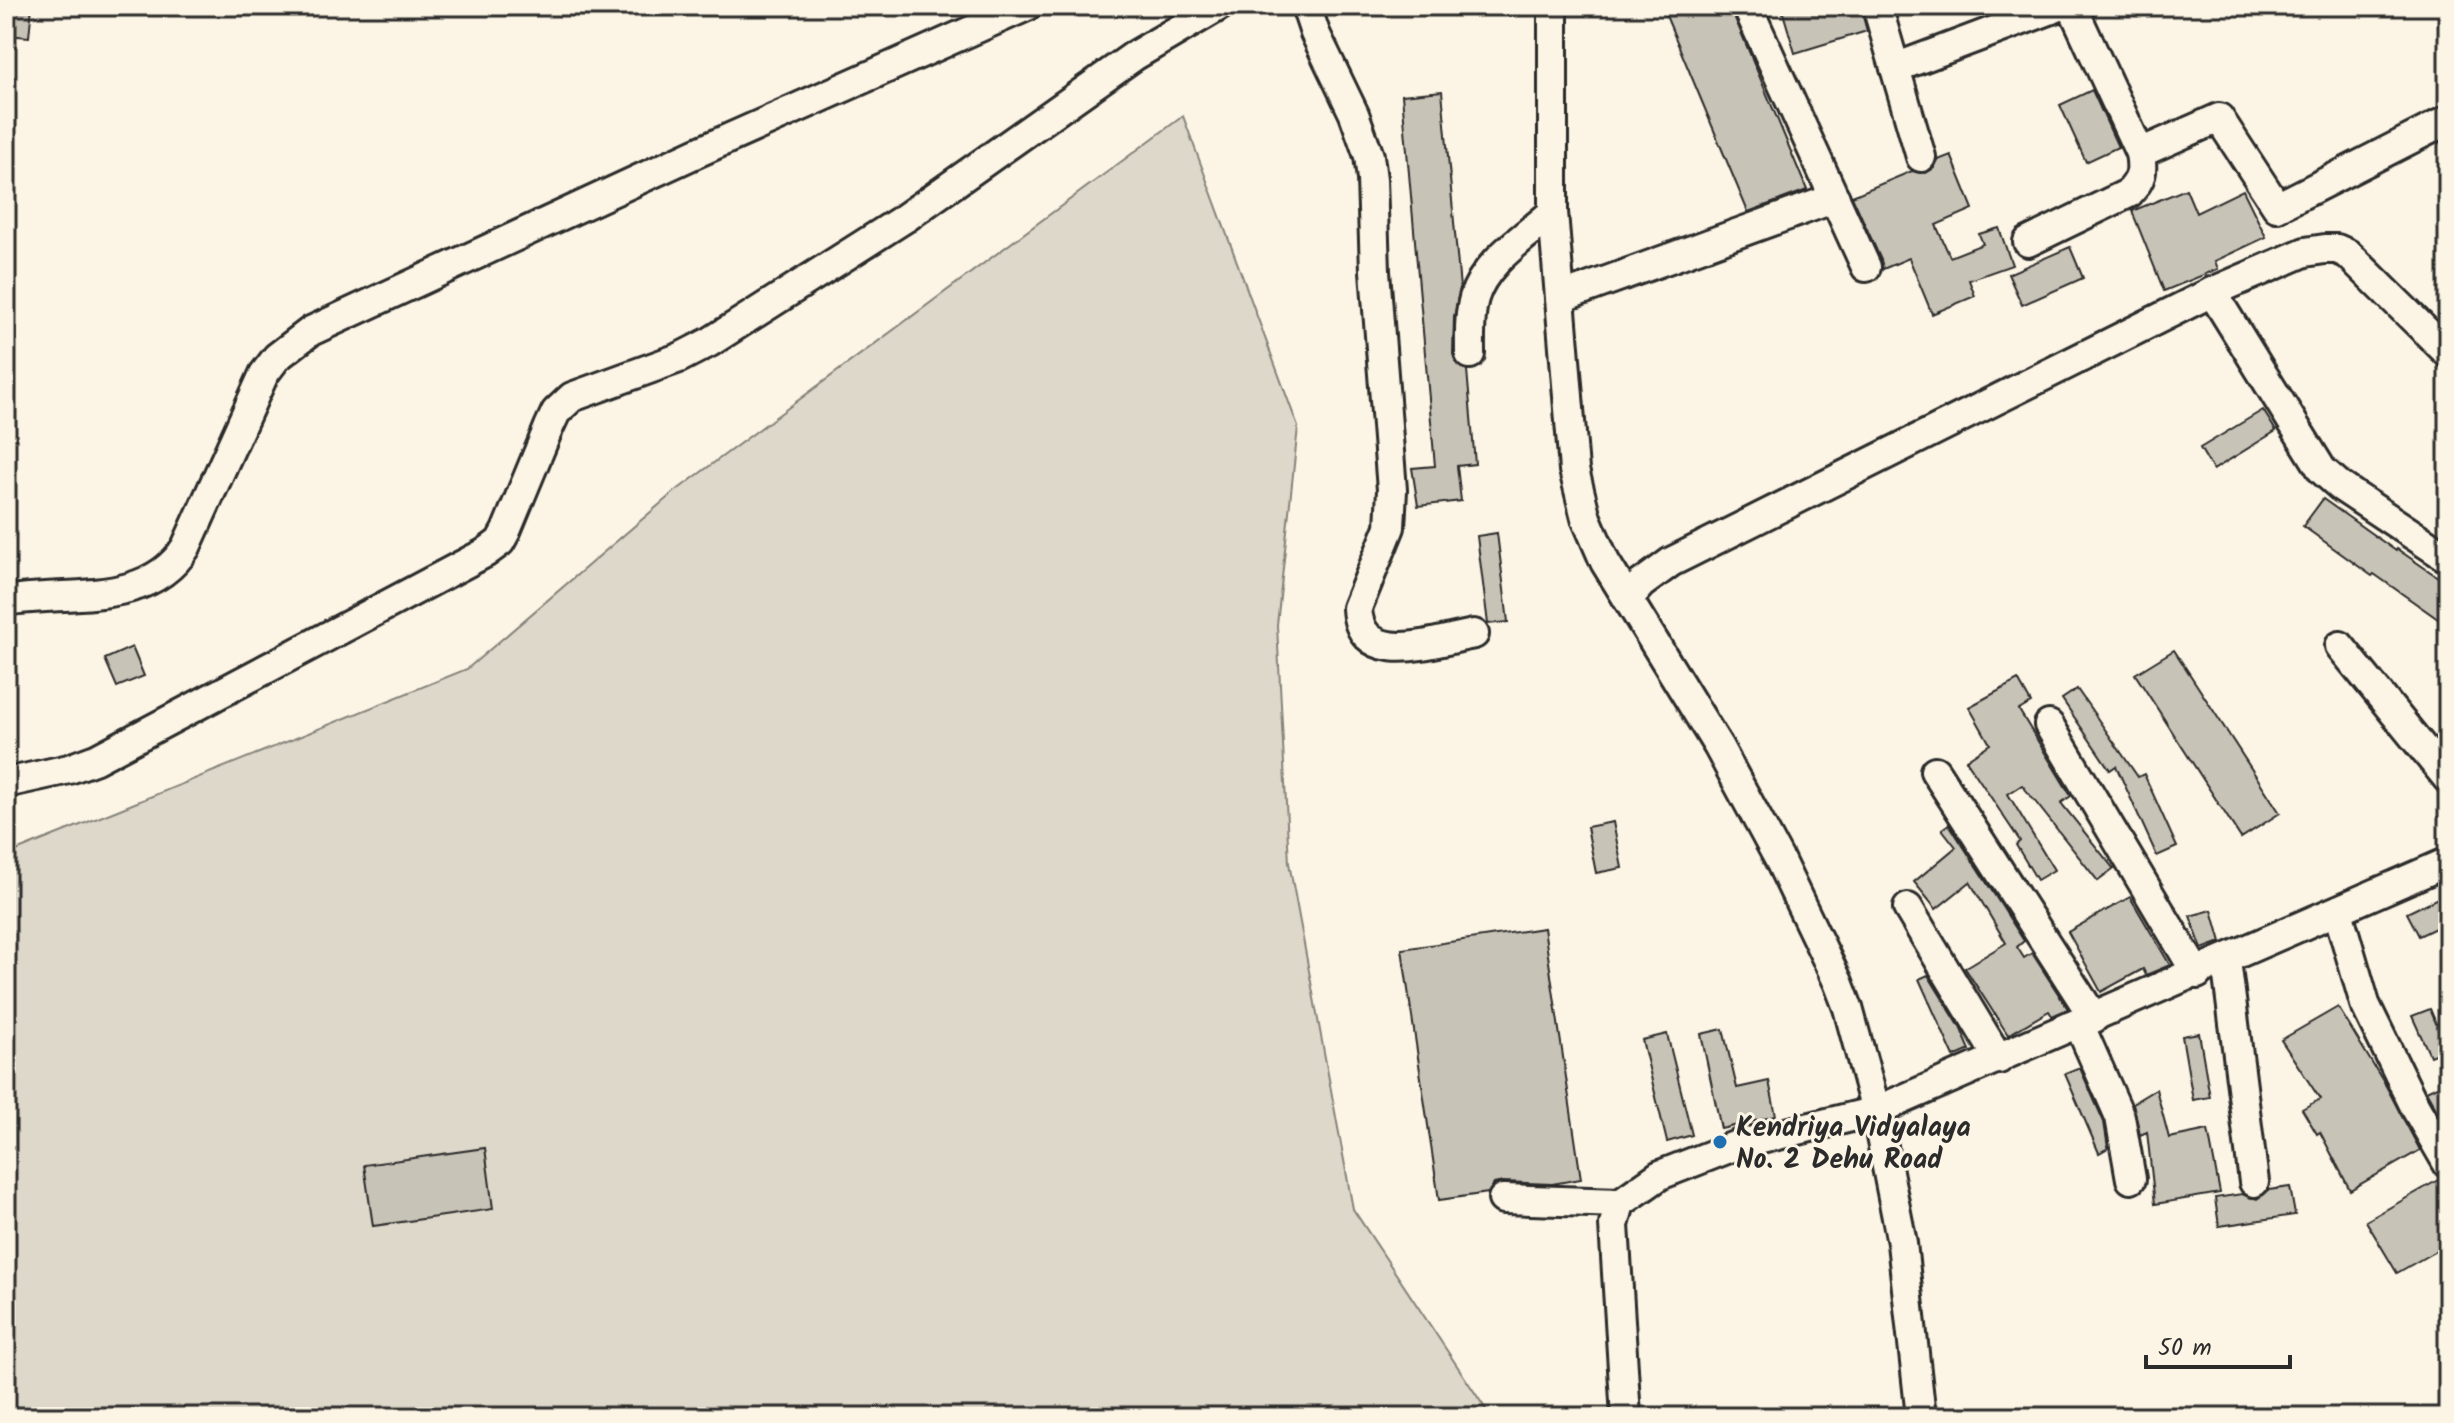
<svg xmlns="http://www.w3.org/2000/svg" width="2454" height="1423" font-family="Kalam,sans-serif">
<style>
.green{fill:#ded8ca;stroke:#84827a;stroke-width:2}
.building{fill:#c8c3b7;stroke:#2b2b2b;stroke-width:2}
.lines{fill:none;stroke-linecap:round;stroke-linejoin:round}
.minor-casing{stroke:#2b2b2b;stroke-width:34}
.minor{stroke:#fcf5e5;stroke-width:28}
.poi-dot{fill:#1f6fb2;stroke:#fcf5e5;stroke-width:3}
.labels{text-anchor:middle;stroke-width:6;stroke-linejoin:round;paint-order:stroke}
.poi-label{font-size:28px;font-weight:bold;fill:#2b2b2b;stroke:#fcf5e5;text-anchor:start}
</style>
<rect width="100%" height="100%" fill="#fcf5e5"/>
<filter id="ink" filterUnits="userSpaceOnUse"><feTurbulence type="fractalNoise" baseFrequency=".0125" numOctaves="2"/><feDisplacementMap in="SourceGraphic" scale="16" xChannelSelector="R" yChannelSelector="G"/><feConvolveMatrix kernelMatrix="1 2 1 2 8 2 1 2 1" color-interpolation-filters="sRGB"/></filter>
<g filter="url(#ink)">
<polygon class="green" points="1183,116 1298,427 1277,625 1289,863 1353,1209 1491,1417 6,1417 6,855 467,669 673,493"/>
<g class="building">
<polygon points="6,6 32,6 29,37 6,35"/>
<polygon points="1662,6 1730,6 1807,190 1748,212"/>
<polygon points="1781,6 1860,6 1867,31 1795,53"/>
<polygon points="2092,90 2118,147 2086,162 2060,105"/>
<polygon points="1442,91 1460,288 1454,317 1453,354 1456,363 1467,370 1475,464 1457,466 1461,501 1418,506 1412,468 1435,466 1402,95"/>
<polygon points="1951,155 1973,209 1936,225 1950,257 1983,244 1979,234 1999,228 2012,265 1969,280 1975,296 1932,314 1909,258 1883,269 1881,260 1852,196 1912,171 1926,173 1934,168 1938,160"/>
<polygon points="2186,189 2196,213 2243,190 2266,237 2215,261 2218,269 2164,291 2132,211"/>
<polygon points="2070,247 2083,278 2022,305 2008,274"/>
<polygon points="2263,410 2276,431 2213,470 2200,448"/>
<polygon points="2323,499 2396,551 2397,549 2448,584 2448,626 2374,574 2372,576 2303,526"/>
<polygon points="1497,533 1508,622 1488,624 1477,536"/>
<polygon points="132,647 144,676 117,687 105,659"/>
<polygon points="2174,650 2280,813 2241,838 2135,674"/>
<polygon points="2018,680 2031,703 2019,710 2071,796 2061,803 2114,869 2098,881 2022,785 2008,794 2054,870 2037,880 2016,845 2020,841 1966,760 1990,744 1969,707"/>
<polygon points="2077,689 2138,777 2144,774 2177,847 2157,856 2116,766 2110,770 2062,699"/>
<polygon points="1613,822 1622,868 1596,873 1587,827"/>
<polygon points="1949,824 2024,941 2017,947 2024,958 2032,953 2068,1009 2052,1016 2049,1011 2008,1035 1965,968 2006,943 1970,882 1936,909 1914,882 1956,847 1942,829"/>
<polygon points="2448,893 2448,922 2419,936 2407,913"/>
<polygon points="2130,897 2170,965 2146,975 2143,969 2101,992 2068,932"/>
<polygon points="2212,910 2221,942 2202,949 2190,916"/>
<polygon points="1544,928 1581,1179 1552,1184 1503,1182 1494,1184 1488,1193 1439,1200 1402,949"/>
<polygon points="1928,975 1960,1027 1970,1050 1954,1057 1919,979"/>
<polygon points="2338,1007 2386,1086 2420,1150 2350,1190 2320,1132 2317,1134 2302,1109 2320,1099 2281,1040"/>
<polygon points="2430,1009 2447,1049 2430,1056 2412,1016"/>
<polygon points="1723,1029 1737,1088 1769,1081 1776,1116 1721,1129 1701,1034"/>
<polygon points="2199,1033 2210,1097 2193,1100 2182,1036"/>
<polygon points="1667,1034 1692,1135 1667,1142 1642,1040"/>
<polygon points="2080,1068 2104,1122 2108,1148 2099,1153 2065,1074"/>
<polygon points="2448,1081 2448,1130 2426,1091"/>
<polygon points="2156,1089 2169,1138 2208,1130 2220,1193 2155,1204 2147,1132 2140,1135 2133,1103"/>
<polygon points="485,1148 493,1209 373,1226 364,1165"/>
<polygon points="2440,1179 2448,1181 2448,1244 2397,1273 2366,1221"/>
<polygon points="2290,1187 2295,1215 2219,1226 2215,1198 2242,1194 2257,1199 2269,1190"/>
</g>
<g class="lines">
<defs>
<g id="minor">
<path d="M1306 6 1315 33 1354 114 1369 156 1372 179 1375 271 1392 490 1390 527 1357 608C1360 670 1435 641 1474 634"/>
<polyline points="1553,6 1553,212 1574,470 1586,518 1605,562 1718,746 1779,859 1838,982 1848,1008 1876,1111 1902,1243 1921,1417"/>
<polyline points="1747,6 1866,267"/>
<polyline points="1877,6 1921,157"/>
<polyline points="1895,68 2060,6"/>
<polyline points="2140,153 2219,118 2277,207 2448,120"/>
<path d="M2028 242 2129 193C2142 179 2143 171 2140 153L2072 6"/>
<polyline points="2212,292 2322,470 2340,486 2448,558"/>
<polyline points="1560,298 1835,198"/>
<path d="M1470 354C1470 337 1469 316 1474 298 1484 262 1527 236 1553 212"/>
<polyline points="1628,599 1641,584 1671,562 2212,292 2305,252 2325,249 2337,249 2348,254 2448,353"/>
<path d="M6 601C66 590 148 608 186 547L264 374 277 357 311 331 696 153 1027 6"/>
<polyline points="2340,646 2448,779"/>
<polyline points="2049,725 2197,974"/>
<polyline points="1935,771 2094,1018"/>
<polyline points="6,783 69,769 96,759 485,553 500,542 506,531 549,427 556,412 572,397 679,358 710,342 905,218 1134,56 1219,6"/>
<polyline points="1908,908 1999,1059"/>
<polyline points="2338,912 2365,1004 2415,1107 2448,1164"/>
<polyline points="2226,960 2254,1182"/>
<polyline points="2079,1024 2120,1117 2131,1179"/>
<polyline points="1503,1199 1620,1203"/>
<polyline points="1626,1417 1614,1225 1620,1203 1660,1175 1737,1145 1876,1111 2448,862"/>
</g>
</defs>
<use href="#minor" class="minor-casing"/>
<use href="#minor" class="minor"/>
</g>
</g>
<circle class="poi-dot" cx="1720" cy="1142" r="8"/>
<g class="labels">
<g class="poi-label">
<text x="1736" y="1136">Kendriya Vidyalaya<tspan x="1736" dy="32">No. 2 Dehu Road</tspan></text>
</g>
</g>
<rect width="2454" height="1423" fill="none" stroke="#fcf5e5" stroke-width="32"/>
<rect x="16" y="16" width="2422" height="1391" fill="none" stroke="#2b2b2b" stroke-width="3" filter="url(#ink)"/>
<path d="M2146 1355v12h144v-12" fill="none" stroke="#2b2b2b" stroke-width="4"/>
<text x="2158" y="1355" font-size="24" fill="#2b2b2b" stroke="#fcf5e5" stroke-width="6" paint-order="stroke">50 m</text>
</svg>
